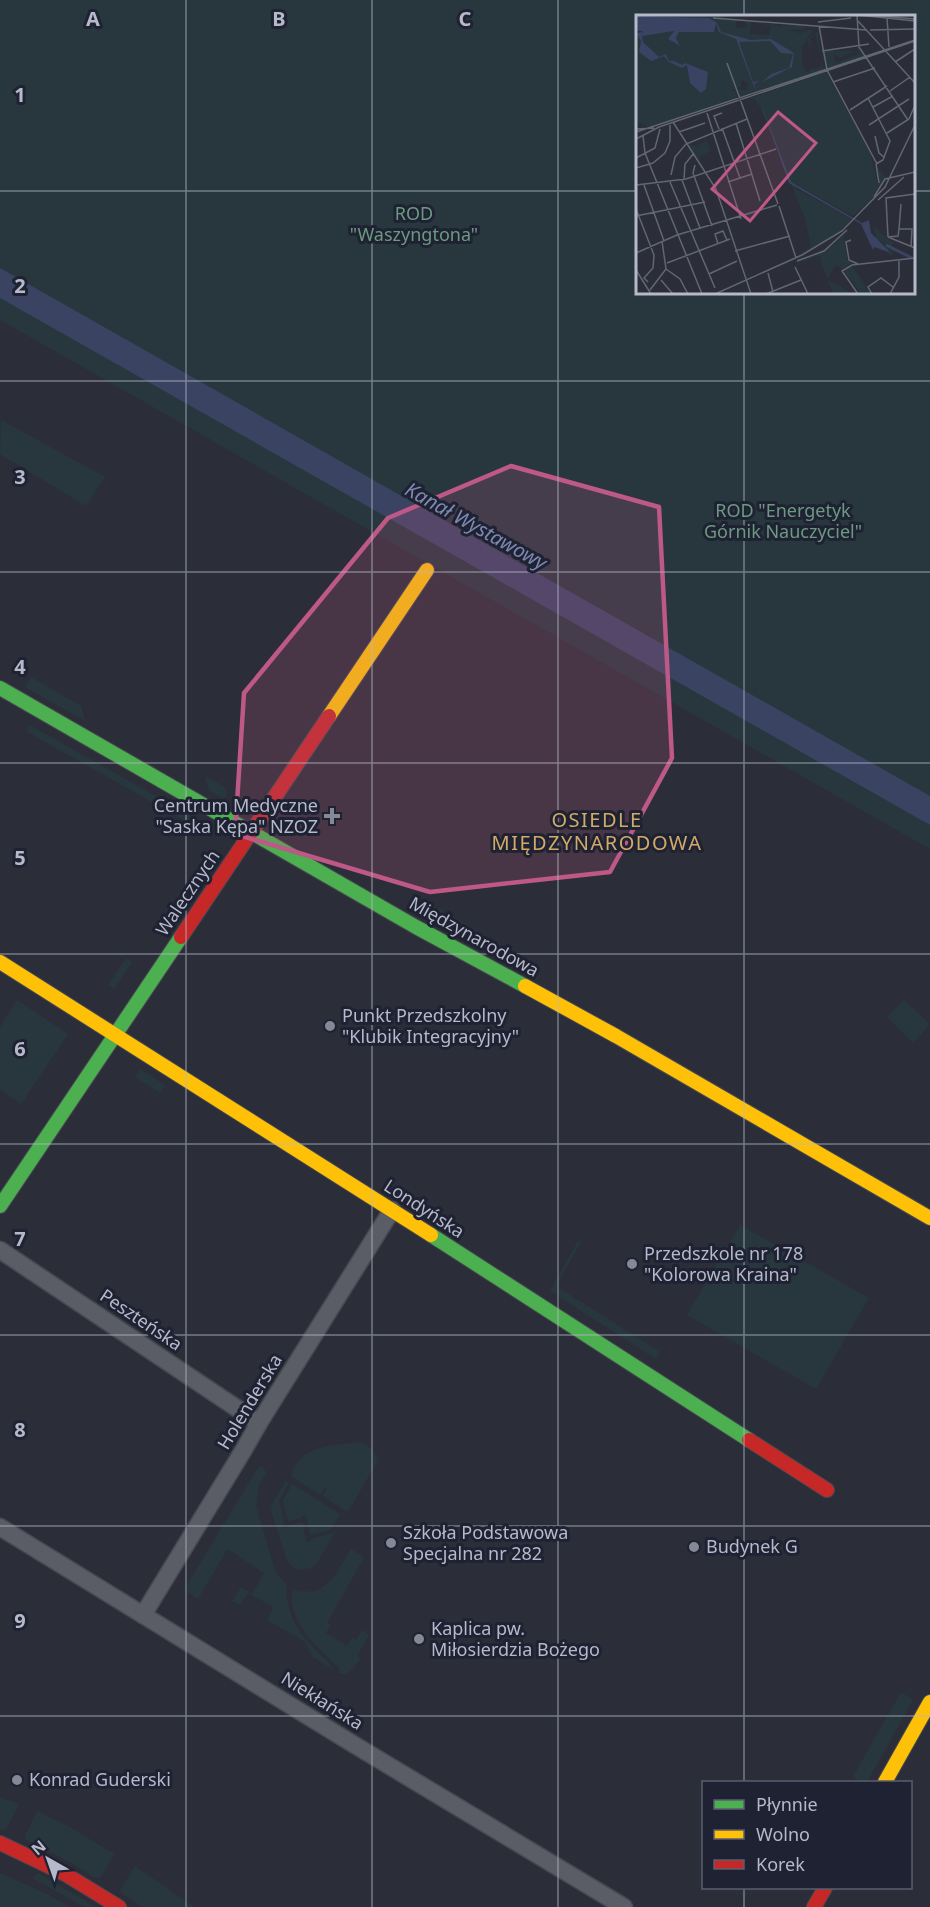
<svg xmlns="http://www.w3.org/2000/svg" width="930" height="1907" font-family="'Noto Sans',sans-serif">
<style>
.green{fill:#28363e;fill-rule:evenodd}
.water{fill:#3a4362}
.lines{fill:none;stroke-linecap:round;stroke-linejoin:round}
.street-casing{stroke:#474951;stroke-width:19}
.fast-casing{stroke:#474951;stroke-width:16}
.slow-casing{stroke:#474951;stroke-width:16}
.jam-casing{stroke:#474951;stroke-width:16}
.street{stroke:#5b5d66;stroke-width:16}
.fast{stroke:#4caf50;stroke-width:14}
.slow{stroke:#ffc107;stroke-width:14}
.jam{stroke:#c62828;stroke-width:14}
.marked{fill:#bd5887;fill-opacity:0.2;stroke:#bd5887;stroke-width:4.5;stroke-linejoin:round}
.grid{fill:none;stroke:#b5b9c9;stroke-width:1.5;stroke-opacity:0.55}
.poi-dot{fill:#858896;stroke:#1e2233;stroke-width:2}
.labels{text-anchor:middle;stroke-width:6;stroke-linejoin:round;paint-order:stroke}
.park-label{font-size:18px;fill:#6d9980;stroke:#1e2233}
.poi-label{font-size:18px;fill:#b5b9c9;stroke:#1e2233;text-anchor:start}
.street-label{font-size:18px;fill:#b5b9c9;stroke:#1e2233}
.water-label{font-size:20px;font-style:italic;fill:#7d89b0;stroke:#1e2233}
.neighbourhood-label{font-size:20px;letter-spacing:1.5px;fill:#d2aa67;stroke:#1e2233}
.inset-river{fill:none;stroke:#3a4362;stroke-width:3}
.inset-road{fill:none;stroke:#626672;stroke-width:1.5}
.view{fill:#bd5887;fill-opacity:0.15;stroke:#bd5887;stroke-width:3}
.inset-edge{fill:none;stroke:#b5b9c9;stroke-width:3}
.grid-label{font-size:20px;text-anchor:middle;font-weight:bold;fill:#b5b9c9;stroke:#1e2233;stroke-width:6;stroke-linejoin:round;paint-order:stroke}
</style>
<rect width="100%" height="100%" fill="#2b2e38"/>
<g class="green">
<path d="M0 0H930V849L0 320ZM638 16H914V292H638Z"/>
<polygon points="1,420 105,477 86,506 0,454"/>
<polygon points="31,677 81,706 85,721 25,687"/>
<polygon points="30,725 207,825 203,831 26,731"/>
<polygon points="205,776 225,787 227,793 224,799 209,791"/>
<polygon points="439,908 517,954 519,967 433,919"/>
<polygon points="126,958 132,962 114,989 108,985"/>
<polygon points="17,1000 68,1034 21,1104 0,1089 0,1027"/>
<polygon points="904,1000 930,1024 913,1043 887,1017"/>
<polygon points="140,1069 165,1085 160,1093 135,1077"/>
<polygon points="740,1225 869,1298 816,1389 687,1315"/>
<polygon points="578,1241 581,1242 556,1286 660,1352 656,1359 550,1291"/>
<path d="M359 1442C369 1445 376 1451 377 1462L349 1510 346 1511 323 1496 327 1489 325 1488 320 1495 291 1476C298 1445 333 1446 359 1442Z"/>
<path d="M259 1466 264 1468 266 1473 259 1485 256 1506 275 1570 279 1577 286 1583C287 1612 294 1628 314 1648 321 1655 330 1662 334 1670L313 1657 305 1642 267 1620 273 1607 248 1593 240 1605 232 1601 241 1587 252 1594 264 1573 231 1551 227 1550 198 1599 184 1590Z"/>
<polygon points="286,1481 289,1483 279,1500 284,1523 282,1524 284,1529 289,1527 289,1525 303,1522 306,1542 311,1541 310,1539 333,1533 344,1517 317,1563 310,1568 301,1570 294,1568 287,1561 271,1510 272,1504"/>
<polygon points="292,1484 340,1514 331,1530 310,1535 306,1515 301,1516 302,1518 288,1521 283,1500"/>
<path d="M351 1549 364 1557 327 1623 330 1625 326 1633 347 1646 352 1638 356 1640 362 1630 369 1635 357 1656 360 1658C354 1667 351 1676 339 1673L340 1669C322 1652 299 1633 293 1608 292 1601 289 1596 295 1590 329 1598 335 1573 351 1549Z"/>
<polygon points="901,1692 913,1700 867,1782 863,1782 853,1777"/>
<polygon points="0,1798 19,1804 7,1828 3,1830 0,1829"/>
<polygon points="37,1811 70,1827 114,1854 101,1877 95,1878 73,1864 26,1840 25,1836"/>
<polygon points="135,1866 194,1907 142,1907 121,1893 121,1889"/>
<polygon points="0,1873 47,1894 70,1907 0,1907"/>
<polygon points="38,1873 96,1907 84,1907 32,1878"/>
</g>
<polygon class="water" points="0,268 930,796 930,825 0,298"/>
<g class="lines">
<defs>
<g id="street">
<polyline points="0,1250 259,1423"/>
<polyline points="0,1527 353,1744 624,1907"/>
<polyline points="143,1615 243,1451 259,1423 392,1210"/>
</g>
<g id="fast">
<polyline points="0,688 416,927 525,986"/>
<polyline points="0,1206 181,937"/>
<polyline points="431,1235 749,1440"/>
</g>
<g id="slow">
<polyline points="329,716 427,570"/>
<polyline points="0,962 431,1235"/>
<polyline points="525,986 616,1036 930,1218"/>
<polyline points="885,1782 930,1702"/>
</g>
<g id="jam">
<polyline points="181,937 329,716"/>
<polyline points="749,1440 827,1490"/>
<polyline points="0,1843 65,1874 119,1907"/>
<polyline points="814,1907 825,1888"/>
</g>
</defs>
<use href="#street" class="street-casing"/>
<use href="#fast" class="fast-casing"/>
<use href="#slow" class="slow-casing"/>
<use href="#jam" class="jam-casing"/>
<use href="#street" class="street"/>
<use href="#fast" class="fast"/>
<use href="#slow" class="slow"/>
<use href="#jam" class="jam"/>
</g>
<path class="marked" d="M511 466 659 507 672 758 610 872 430 892 235 834 244 693 388 518Z"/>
<path class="grid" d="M186 0V1907M372 0V1907M558 0V1907M744 0V16M0 191H638M914 191H930M744 292V1782M0 381H930M0 572H930M0 763H930M0 954H930M0 1144H930M0 1335H930M0 1526H930M0 1716H930M744 1888V1907"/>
<g class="poi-dot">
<path d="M329 807h6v6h6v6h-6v6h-6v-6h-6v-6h6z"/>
<circle cx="330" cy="1026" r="6"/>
<circle cx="632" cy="1264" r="6"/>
<circle cx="391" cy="1543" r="6"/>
<circle cx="694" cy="1547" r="6"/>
<circle cx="419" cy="1639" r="6"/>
<circle cx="17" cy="1780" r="6"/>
</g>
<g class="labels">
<g class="park-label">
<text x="414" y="220">ROD<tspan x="414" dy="21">"Waszyngtona"</tspan></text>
<text x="783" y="517">ROD "Energetyk<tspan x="783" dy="21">Górnik Nauczyciel"</tspan></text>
</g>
<g class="poi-label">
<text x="318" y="812" text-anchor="end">Centrum Medyczne<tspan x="318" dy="21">"Saska Kępa" NZOZ</tspan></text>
<text x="342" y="1022">Punkt Przedszkolny<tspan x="342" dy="21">"Klubik Integracyjny"</tspan></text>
<text x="644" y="1260">Przedszkole nr 178<tspan x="644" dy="21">"Kolorowa Kraina"</tspan></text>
<text x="403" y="1539">Szkoła Podstawowa<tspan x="403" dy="21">Specjalna nr 282</tspan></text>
<text x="706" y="1553">Budynek G</text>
<text x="431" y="1635">Kaplica pw.<tspan x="431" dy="21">Miłosierdzia Bożego</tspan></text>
<text x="29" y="1786">Konrad Guderski</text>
</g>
<g class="street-label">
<text transform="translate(188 893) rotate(-56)" y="6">Walecznych</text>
<text transform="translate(474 937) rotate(29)" y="6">Międzynarodowa</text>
<text transform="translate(424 1209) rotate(33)" y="6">Londyńska</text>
<text transform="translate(141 1320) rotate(34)" y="6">Peszteńska</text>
<text transform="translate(250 1402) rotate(-59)" y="6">Holenderska</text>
<text transform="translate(322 1701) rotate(32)" y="6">Niekłańska</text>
</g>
<g class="water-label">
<text transform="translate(476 526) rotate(29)" y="7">Kanał Wystawowy</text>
</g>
<g class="neighbourhood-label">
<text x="597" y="827">OSIEDLE<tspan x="597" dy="23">MIĘDZYNARODOWA</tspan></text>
</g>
</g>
<g transform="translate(636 15)">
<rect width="279" height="279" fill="#2b2e38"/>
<path d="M0 0H76L78 5 79 0 100 5V13L112 12 108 6 145 11 169 9V14L150 15 164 18 178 14 169 26 182 16 184 38 179 19 174 24 177 30 176 37 175 27 173 38 172 25 166 31V48L170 57 174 56 173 39 174 54 184 53 186 46 187 55 103 82 101 74 111 75 112 69 105 64V71L100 73 91 47 99 74 94 76 99 75 101 83 12 112 0 106V20L38 16 32 24 43 31 40 21 45 16H80L73 3ZM115 7 135 11 133 20 114 19ZM220 33H222L229 41 191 53 187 36H219L204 43 197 38 200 48 224 38ZM190 57 235 139 242 171 241 152 250 162 235 185 217 201 159 169V173L216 204 199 221 164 239 175 231 168 201 124 92 118 83 109 85ZM69 120 74 136 63 142 71 157 52 129 64 133 62 129 69 127ZM219 210 208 222 211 244 217 247 207 254 199 250 192 265 217 279H197L185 246 184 241 160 248 199 229ZM237 210 254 226 266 230 256 228 258 237 255 241 251 238 257 236 248 234 250 230 240 223ZM216 251 223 261 235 279H225L208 256Z" fill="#28363e" fill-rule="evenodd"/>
<path d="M0 1 73 3 81 8 85 17 115 25 135 24 158 38 156 52 126 67 135 59 153 53 157 39 145 38 134 26 103 27 117 67 124 66 118 69 120 77 100 24 83 17 80 8 78 17H43L40 23 44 31 32 24 38 16 6 21 7 27 23 42 30 39 33 46H38L46 50 49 48 72 57 70 74 65 78 54 68 51 50 46 53 33 47 28 41 15 46 3 37 5 26 0 18 8 17 0 15ZM122 81 155 167 226 208 233 205 235 218 255 238 238 232 237 235 225 209 153 168Z" fill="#3a4362"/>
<path class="inset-river" d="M250 230 276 243"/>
<path class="inset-road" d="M221 0 223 32 272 105M222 0 279 6M235 0 279 4M77 3 230 15M251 3 253 32M222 6 279 68M182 7 215 3M183 11 191 55 241 149M234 15 279 14M186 36 233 29M259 47 279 34M91 48 142 189M197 67 239 53M254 76 274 62M232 83 254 126 247 145 240 149M237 92 257 81M214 95 251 71M71 98 105 204M37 107 80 174 115 279M100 108 124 186M233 110 273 84M86 113 104 163M0 114 18 113M83 114 78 101 86 98M0 117 279 25M43 117 69 108M251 118 273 104 279 90M7 121 9 138 66 279M239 121 243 138 248 142M0 124 23 112 279 26M0 143 19 133 24 114M240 149 243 168M59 150 57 158 76 211M0 153 17 148 29 138 34 126V110M35 160 39 142 50 129 111 104M46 165 64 213M48 165 49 149 58 138M34 167 79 273M92 167 116 159M0 170 50 164 140 134M8 170 28 226M238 182 249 164 279 157M242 185 268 162M143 191 160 243M0 194 18 240 17 253 8 263 12 267M0 201 69 187M263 214 265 189M252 222 250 183 279 179M252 222 262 221 263 214H276L275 232M252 222 279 233M215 225 210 227 213 245 222 249M82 229 79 219 87 216 91 225M99 236 154 221M0 238 41 220 141 190M161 246 188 236 211 215M31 248 94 224M159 252 172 279M30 254 44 264 52 279M0 255 15 279M132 258 137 277M73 259 101 246M25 265 37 279M14 275 30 254 26 226M79 279 166 240 206 216 249 172 279 110M130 279 165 265M222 279 206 256 216 250 279 243M236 279 232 272 245 263 257 272M254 279 263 262V246"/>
<path class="view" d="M142 97 180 128 114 206 76 174Z"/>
<rect width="279" height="279" class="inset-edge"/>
</g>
<g class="grid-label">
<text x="93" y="26">A</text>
<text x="279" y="26">B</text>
<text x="465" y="26">C</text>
<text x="20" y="102">1</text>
<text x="20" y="293">2</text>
<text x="20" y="484">3</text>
<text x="20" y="674">4</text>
<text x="20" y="865">5</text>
<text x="20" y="1056">6</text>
<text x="20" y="1246">7</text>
<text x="20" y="1437">8</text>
<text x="20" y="1628">9</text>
</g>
<rect x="702" y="1781" width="210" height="108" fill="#1e2233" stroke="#5a5e6f" stroke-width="1.5"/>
<rect x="714" y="1800" width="30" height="9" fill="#4caf50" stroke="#5a5e6f" stroke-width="1.5"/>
<text x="756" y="1811" font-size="18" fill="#b5b9c9">Płynnie</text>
<rect x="714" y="1830" width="30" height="9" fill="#ffc107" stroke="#5a5e6f" stroke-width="1.5"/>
<text x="756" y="1841" font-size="18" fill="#b5b9c9">Wolno</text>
<rect x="714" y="1860" width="30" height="9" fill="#c62828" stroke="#5a5e6f" stroke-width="1.5"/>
<text x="756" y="1871" font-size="18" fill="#b5b9c9">Korek</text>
<g transform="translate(48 1859) rotate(320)" stroke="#1e2233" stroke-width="4.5" paint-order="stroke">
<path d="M0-4.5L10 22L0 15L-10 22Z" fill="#b5b9c9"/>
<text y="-9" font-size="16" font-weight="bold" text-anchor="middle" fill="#b5b9c9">N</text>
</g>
</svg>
